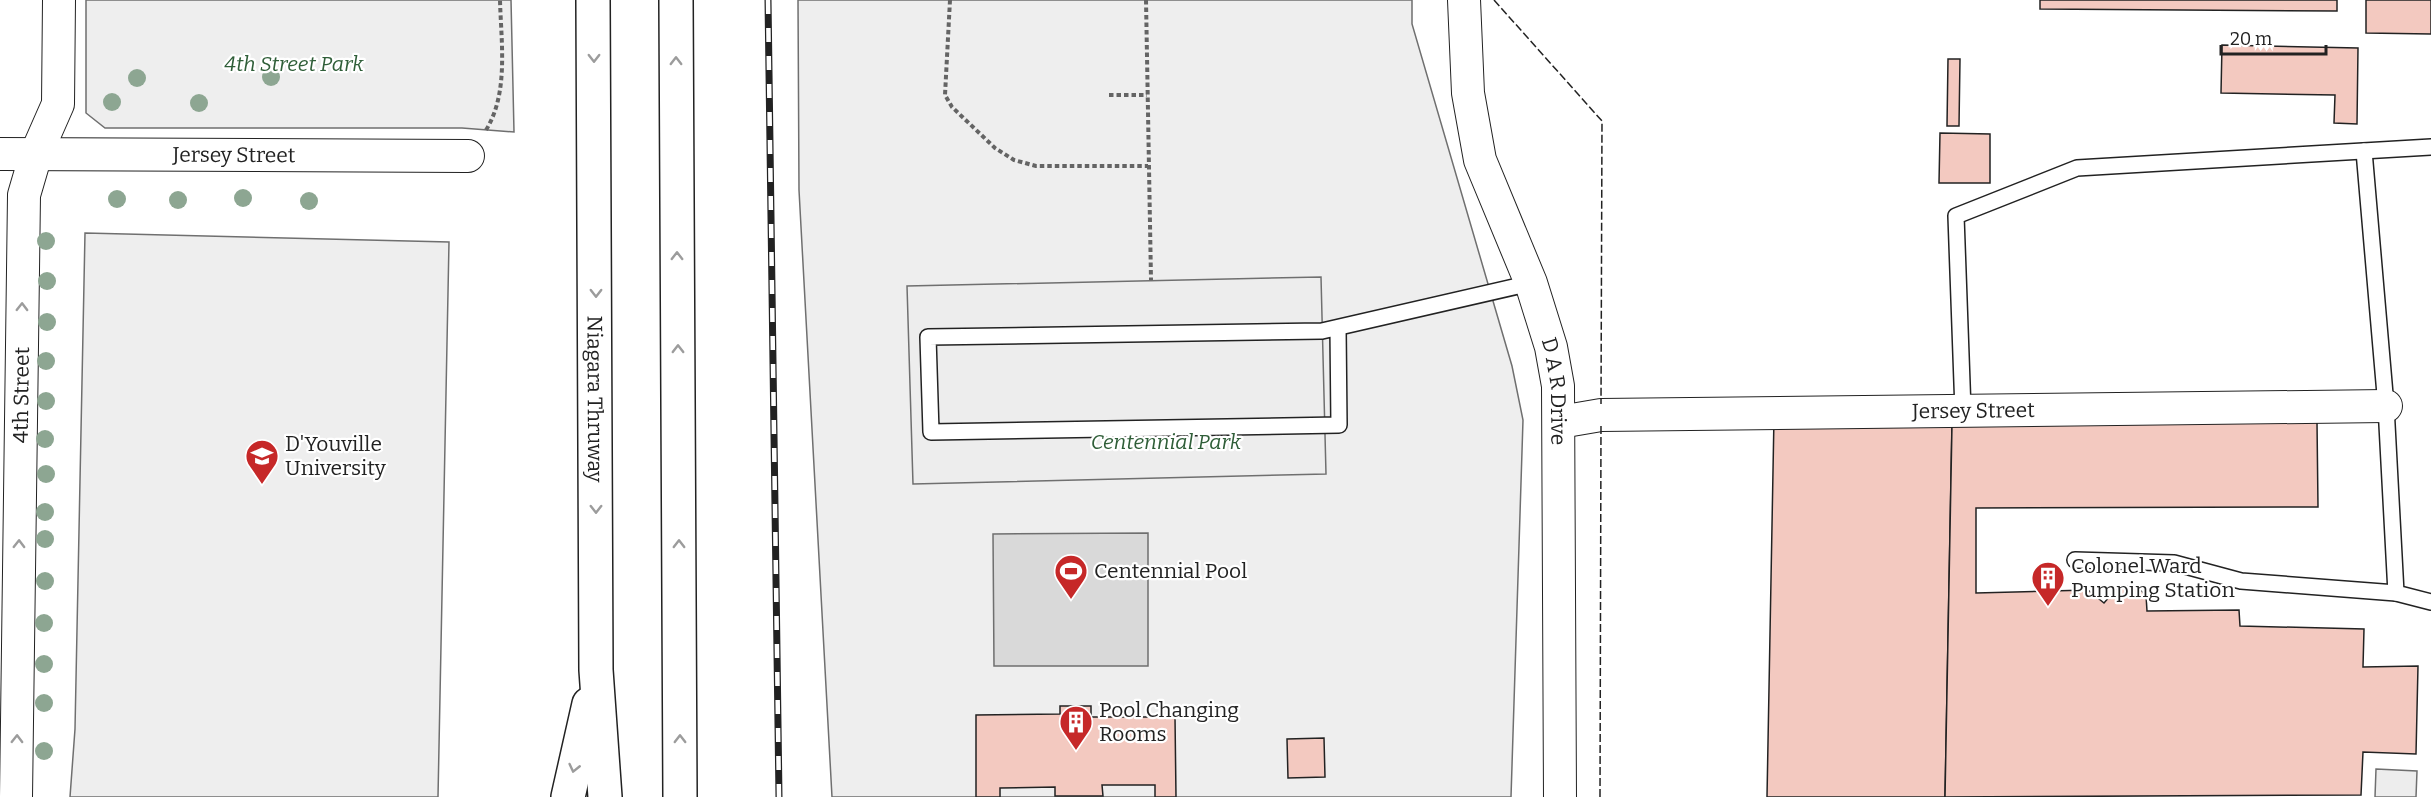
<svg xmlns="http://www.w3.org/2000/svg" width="2431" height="797" font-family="Bitter,serif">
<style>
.green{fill:#eee;stroke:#6f6f6f;stroke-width:1.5}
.parking{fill:#ededed;stroke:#6f6f6f;stroke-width:1.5}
.water{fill:#d9d9d9;stroke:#6f6f6f;stroke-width:1.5}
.building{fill:#f3c9c0;stroke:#222;stroke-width:1.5}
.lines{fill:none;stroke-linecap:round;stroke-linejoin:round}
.service-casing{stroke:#222;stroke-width:18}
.minor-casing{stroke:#222;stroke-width:34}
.motorway-casing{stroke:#222;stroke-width:36}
.path{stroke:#646464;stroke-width:4;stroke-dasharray:4.5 3;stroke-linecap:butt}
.service{stroke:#fff;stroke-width:15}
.minor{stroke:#fff;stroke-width:32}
.motorway{stroke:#fff;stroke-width:33}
.rail-casing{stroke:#222;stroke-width:7}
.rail{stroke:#fff;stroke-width:4.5;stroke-dasharray:14;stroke-linecap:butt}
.fence{stroke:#222;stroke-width:1.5;stroke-dasharray:8 3;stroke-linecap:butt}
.tree{fill:#8da692}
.oneway{stroke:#9c9c9c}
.labels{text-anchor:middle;stroke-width:4.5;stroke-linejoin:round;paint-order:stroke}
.park-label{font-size:21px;font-style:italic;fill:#2f5e38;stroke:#fff}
.street-label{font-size:21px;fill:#222;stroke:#fff}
.poi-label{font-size:21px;fill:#222;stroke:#fff;text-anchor:start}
</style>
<rect width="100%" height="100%" fill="#fff"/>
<g class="green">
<polygon points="86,0 511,0 514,132 462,128 105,128 86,113"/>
<polygon points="798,0 1412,0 1412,24 1512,366 1523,420 1511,797 832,797 799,190"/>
<polygon points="85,233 449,242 438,797 70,797 75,729"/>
</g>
<g class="parking">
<polygon points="1321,277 1326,474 913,484 907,286"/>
<polygon points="2376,769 2417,771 2416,797 2375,797"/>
</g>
<polygon class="water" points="1148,533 1148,666 994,666 993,534"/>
<g class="building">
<polygon points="2040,0 2337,0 2337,11 2040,9"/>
<polygon points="2366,0 2431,0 2431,34 2366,33"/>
<polygon points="2222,45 2358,48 2357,124 2334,123 2335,95 2221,93"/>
<polygon points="1948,59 1960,59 1959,126 1947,126"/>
<polygon points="1940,133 1990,134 1990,183 1939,183"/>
<polygon points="1774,417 1952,421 1945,797 1767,797"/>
<polygon points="2317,422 2318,507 1976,508 1976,593 2088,590 2104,603 2118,587 2134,585 2146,595 2147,611 2239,610 2240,626 2364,629 2363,667 2418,666 2416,754 2363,752 2361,795 1945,797 1952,425"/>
<polygon points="1060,706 1091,706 1091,717 1175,717 1176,797 1155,797 1155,785 1102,785 1103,796 1055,796 1055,787 1000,788 1000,797 976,797 976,715 1060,714"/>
<polygon points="1324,738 1325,777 1288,778 1287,739"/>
</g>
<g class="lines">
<defs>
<g id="service">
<polyline points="2364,151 2386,406 2396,593 2431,602"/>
<polyline points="1338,328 1339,425 931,432 928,337 1322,331 1531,283"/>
<polyline points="1963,411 1956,216 2077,168 2431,147"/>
<polyline points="2075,560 2174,563 2241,581 2396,593"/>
</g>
<g id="minor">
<path id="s1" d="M1464 0 1468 93 1480 160 1531 283 1551 347 1558 386 1560 797"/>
<path id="s2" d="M0 154 468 156"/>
<path id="s3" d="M1560 422 1601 415 2386 406"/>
<path id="s4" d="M16 797 24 195 36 154 58 104 59 0"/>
</g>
<g id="motorway">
<path id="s5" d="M593 0 596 670 605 797"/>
<polyline points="676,0 680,797"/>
<polyline points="568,797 589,704"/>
</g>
</defs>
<use href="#service" class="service-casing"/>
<use href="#minor" class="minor-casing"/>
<use href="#motorway" class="motorway-casing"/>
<g class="path">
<polyline points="950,0 945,95 952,107 995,148 1014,160 1036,166 1148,166"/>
<polyline points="1146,0 1151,280"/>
<polyline points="1109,95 1147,95"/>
<path d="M486 130C509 93 501 42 500 0"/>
</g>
<use href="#service" class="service"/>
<use href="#minor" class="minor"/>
<use href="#motorway" class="motorway"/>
<defs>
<polyline id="rail" points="768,0 779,797"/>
</defs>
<use href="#rail" class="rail-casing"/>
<use href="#rail" class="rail"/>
<g class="fence">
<polyline points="1494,0 1602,121 1601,404"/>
<polyline points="1600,797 1601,425"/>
</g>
</g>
<g class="tree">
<circle cx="271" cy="77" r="9"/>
<circle cx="137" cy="78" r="9"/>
<circle cx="112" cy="102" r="9"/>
<circle cx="199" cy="103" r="9"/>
<circle cx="243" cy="198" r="9"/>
<circle cx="117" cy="199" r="9"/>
<circle cx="178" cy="200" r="9"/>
<circle cx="309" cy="201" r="9"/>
<circle cx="46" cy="241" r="9"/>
<circle cx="47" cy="281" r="9"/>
<circle cx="47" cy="322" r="9"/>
<circle cx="46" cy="361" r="9"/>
<circle cx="46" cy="401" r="9"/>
<circle cx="45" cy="439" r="9"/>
<circle cx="46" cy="474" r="9"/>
<circle cx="45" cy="512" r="9"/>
<circle cx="45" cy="539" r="9"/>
<circle cx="45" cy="581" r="9"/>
<circle cx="44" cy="623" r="9"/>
<circle cx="44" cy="664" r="9"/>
<circle cx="44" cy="703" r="9"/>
<circle cx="44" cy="751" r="9"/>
</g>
<defs><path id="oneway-chevron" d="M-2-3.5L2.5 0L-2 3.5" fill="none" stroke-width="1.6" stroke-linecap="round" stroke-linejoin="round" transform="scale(1.5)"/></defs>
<g class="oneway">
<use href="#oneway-chevron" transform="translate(594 58) rotate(90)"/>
<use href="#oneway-chevron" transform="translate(676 61) rotate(-90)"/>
<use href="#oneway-chevron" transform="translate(677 256) rotate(-90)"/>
<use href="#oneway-chevron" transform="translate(596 293) rotate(90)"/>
<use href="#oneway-chevron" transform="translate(22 307) rotate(-89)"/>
<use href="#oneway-chevron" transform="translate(678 349) rotate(-90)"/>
<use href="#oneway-chevron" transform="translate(596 509) rotate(90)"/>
<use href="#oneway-chevron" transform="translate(19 544) rotate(-89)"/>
<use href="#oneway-chevron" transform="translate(679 544) rotate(-90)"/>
<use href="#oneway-chevron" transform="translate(17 739) rotate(-89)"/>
<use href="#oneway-chevron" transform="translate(680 739) rotate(-90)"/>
<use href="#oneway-chevron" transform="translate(574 768) rotate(103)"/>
</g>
<defs>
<symbol id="university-pin" viewBox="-11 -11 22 30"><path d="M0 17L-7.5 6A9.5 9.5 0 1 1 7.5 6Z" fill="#c62828" stroke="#fff"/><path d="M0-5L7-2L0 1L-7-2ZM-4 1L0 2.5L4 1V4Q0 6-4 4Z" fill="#fff"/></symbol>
<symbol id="stadium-pin" viewBox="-11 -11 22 30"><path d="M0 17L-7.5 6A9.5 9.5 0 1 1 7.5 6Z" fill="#c62828" stroke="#fff"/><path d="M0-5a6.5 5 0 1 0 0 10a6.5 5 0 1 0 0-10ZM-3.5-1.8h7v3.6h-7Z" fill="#fff"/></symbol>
<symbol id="building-pin" viewBox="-11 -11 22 30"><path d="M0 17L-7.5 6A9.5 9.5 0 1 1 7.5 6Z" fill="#c62828" stroke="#fff"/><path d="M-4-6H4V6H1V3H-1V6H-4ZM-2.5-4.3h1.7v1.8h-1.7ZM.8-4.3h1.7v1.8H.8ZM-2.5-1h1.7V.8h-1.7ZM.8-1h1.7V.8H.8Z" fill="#fff"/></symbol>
</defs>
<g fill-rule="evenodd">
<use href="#university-pin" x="243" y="437" width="38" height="52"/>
<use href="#stadium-pin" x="1052" y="552" width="38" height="52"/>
<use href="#building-pin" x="2029" y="559" width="38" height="52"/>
<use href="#building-pin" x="1057" y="703" width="38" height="52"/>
</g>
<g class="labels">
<g class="park-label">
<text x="294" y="71">4th Street Park</text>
<text x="1166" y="449">Centennial Park</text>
</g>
<g class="street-label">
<text dy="7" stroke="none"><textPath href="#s2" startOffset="234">Jersey Street</textPath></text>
<text dy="7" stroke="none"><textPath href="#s1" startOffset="406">D A R Drive</textPath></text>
<text dy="7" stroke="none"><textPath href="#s4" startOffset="402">4th Street</textPath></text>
<text dy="7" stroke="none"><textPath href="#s5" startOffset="399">Niagara Thruway</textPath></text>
<text dy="7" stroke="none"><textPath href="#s3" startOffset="414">Jersey Street</textPath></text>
</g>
<g class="poi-label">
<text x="285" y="451">D'Youville<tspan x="285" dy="24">University</tspan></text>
<text x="2071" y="573">Colonel Ward<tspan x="2071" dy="24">Pumping Station</tspan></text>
<text x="1094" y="578">Centennial Pool</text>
<text x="1099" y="717">Pool Changing<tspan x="1099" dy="24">Rooms</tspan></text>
</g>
</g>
<path d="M2221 45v9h105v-9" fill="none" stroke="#222222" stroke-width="3"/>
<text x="2230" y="45" font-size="18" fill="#222222" stroke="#ffffff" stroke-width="4.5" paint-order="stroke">20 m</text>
</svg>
